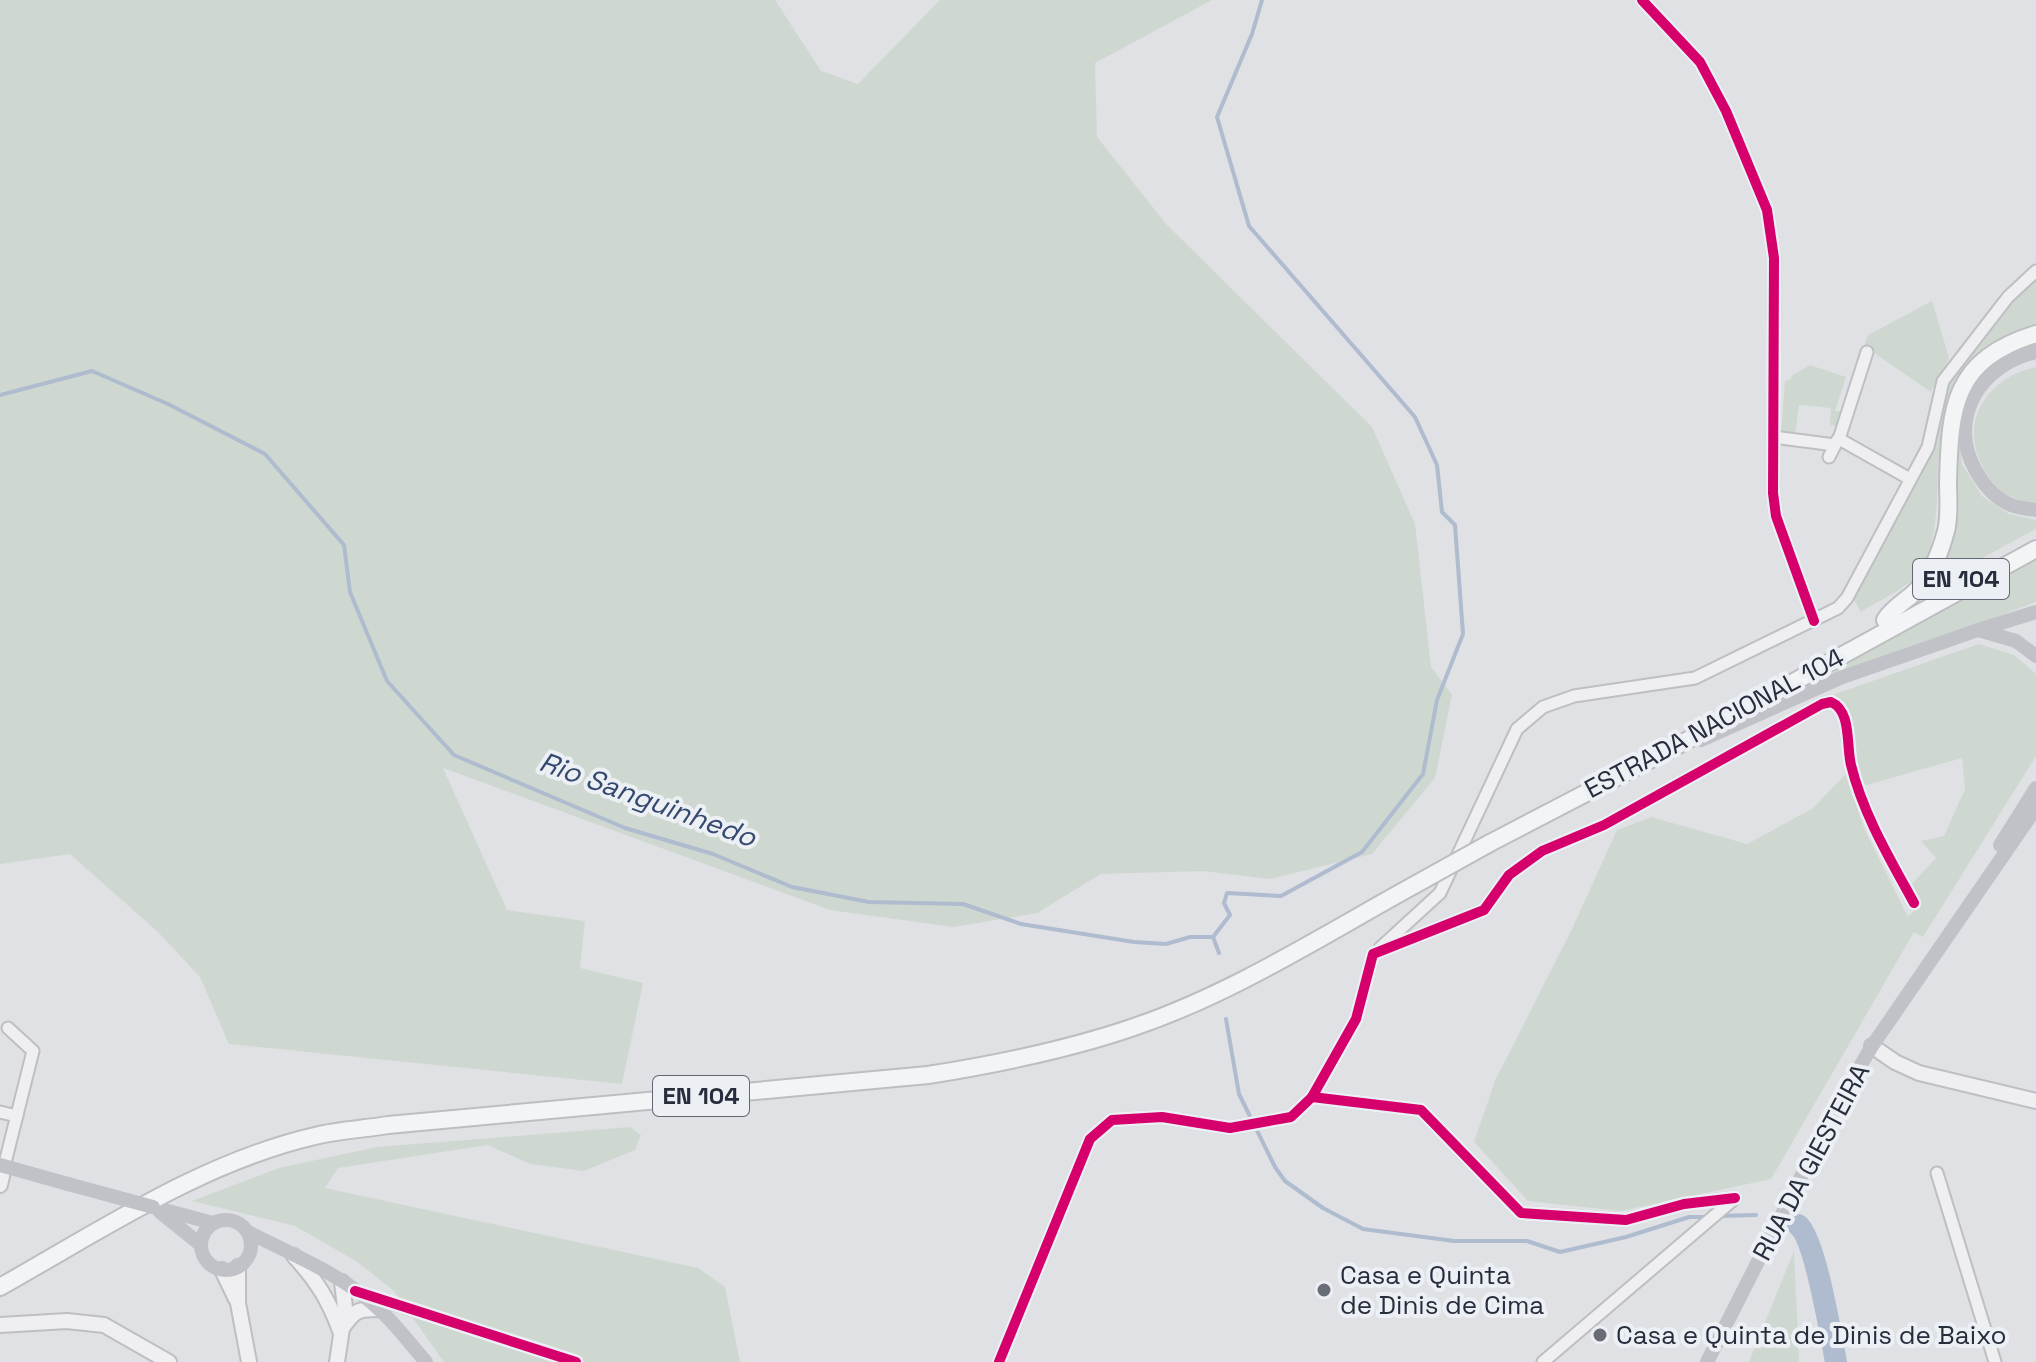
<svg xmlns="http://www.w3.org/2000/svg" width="2036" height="1362" font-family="'Space Grotesk',sans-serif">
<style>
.green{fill:#cfd8d0}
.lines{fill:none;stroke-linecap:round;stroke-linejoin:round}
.stream{stroke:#afbbce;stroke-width:4}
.river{stroke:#afbbce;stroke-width:22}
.minor-casing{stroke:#bdbfc2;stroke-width:15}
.tertiary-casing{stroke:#bdbfc2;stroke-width:18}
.primary-casing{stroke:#bcbec1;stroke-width:20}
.minor{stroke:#efeff1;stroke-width:11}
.tertiary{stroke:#efeff1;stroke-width:14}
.secondary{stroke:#c0c2c7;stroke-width:14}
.primary{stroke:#f3f4f5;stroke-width:16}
.primary-bridge-casing{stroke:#bcbec1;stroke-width:20;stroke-linecap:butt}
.secondary-bridge{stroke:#c0c2c7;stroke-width:14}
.primary-bridge{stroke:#f3f4f5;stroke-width:16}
.cycleway-casing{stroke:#eceff4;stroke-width:15}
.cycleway{stroke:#d6006c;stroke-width:10}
.poi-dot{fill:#676c77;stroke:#eceff4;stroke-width:3}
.labels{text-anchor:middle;stroke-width:8;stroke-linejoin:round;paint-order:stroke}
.shield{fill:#eceff4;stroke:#626773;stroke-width:2}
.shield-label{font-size:24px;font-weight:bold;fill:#272d3c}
.street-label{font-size:26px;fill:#272d3c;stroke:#eceff4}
.poi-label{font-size:26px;fill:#272d3c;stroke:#eceff4;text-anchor:start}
.water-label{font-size:28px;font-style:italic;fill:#34496e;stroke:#eceff4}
</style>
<rect width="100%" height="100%" fill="#dfe1e4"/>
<g class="green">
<polygon points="0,0 775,0 821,71 858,84 940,0 1212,0 1095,63 1097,137 1167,225 1372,427 1415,524 1431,667 1452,695 1435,778 1372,854 1270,879 1203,871 1101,874 1037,913 953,927 830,910 443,768 507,910 585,921 580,968 643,983 622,1084 229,1044 200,977 158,932 70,854 0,864"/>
<path d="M2036 279V326C2020 332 2000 338 1986 348 1935 387 1940 441 1937 499 1936 525 1932 553 1917 575 1908 587 1875 603 1861 612L1853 598 1914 488 1937 438 1947 386 2019 295Z"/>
<polygon points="1932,301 1949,358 1931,392 1864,346 1868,335"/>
<polygon points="1810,365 1846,377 1835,411 1842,411 1838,426 1830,425 1831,408 1799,405 1795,435 1781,433 1785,381 1792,379 1791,376"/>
<path d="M2036 367V504C2028 502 2019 501 2012 497 2000 493 1991 481 1985 471 1957 424 1985 378 2036 367Z"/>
<polygon points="1958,422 1962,464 1982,496 2009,514 2036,520 2036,529 1934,584 1949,542"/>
<polygon points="2036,559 2036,602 1786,695"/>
<polygon points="1979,644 2014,655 2036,674 2036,756 1923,937 1914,932 1771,1179 1621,1211 1528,1201 1474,1142 1495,1081 1572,929 1617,830 1651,817 1747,844 1812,809 1846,774 1864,828 1908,917 1919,906 1910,886 1936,858 1921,841 1944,836 1965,789 1962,758 1863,786 1835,694"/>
<polygon points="630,1127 641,1135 635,1150 584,1171 530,1164 488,1145 338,1168 325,1188 698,1268 725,1287 740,1362 444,1362 393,1290 356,1261 295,1226 192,1201 279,1168 377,1147"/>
<polygon points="1794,1251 1799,1362 1749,1362"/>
</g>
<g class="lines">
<g class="stream">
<polyline points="0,395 92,371 168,404 265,454 344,545 350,592 387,681 454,755 625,828 713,854 792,887 869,902 963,904 1021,924 1134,942 1166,944 1190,937 1213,937 1219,953"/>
<polyline points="1213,937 1230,915 1224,903 1227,893 1281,896 1362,852 1423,774 1437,700 1463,634 1455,525 1442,512 1437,465 1415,417 1249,226 1217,117 1252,34 1262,0"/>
<polyline points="1226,1019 1239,1094 1275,1167 1285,1181 1323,1208 1363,1229 1454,1241 1527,1241 1560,1252 1626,1237 1689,1217 1707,1217"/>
<polyline points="1720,1216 1756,1215"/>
</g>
<path class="river" d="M1798 1225C1815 1238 1831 1336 1836 1362"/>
<defs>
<g id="minor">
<polyline points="1642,0 1700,62 1726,111 1767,210 1774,258 1773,493 1776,516 1814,621"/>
<polyline points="1867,352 1839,439 1910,479"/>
<polyline points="1773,437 1835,445"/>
<polyline points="1829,457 1838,439"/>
<polyline points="1380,948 1440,893 1517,729 1543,707 1574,696 1695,678 1838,608 1847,598 1928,447 1943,381 2008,297 2036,271"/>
<polyline points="1312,1097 1421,1110 1521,1213 1626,1220 1684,1204 1735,1198"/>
<polyline points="0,1112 17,1116"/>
<polyline points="4,1167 33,1051 8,1028"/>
<polyline points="1937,1173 1995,1362"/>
<polyline points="363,1294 576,1362"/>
<path d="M999 1362 1090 1139 1112 1120 1162 1117 1230 1128 1291 1117 1312 1097 1356 1019 1373 954 1484 910 1509 875 1542 851 1604 825 1822 704 1831 702C1852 711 1846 746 1851 765 1863 814 1890 859 1914 903"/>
<polyline points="1543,1362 1734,1199"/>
</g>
<g id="tertiary">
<polyline points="1872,1046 1895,1062 1919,1073 2036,1101"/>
<polyline points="0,1185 4,1167"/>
<path d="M294 1256C316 1280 329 1300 340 1331"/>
<polyline points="238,1267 238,1303 249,1362"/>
<polyline points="222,1270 236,1299"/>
<polyline points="0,1325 67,1321 104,1325 169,1362"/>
<path d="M343 1327C355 1310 358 1309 379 1309"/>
<polyline points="337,1362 345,1308 342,1282"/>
</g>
<g id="primary">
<path d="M1885 620C1893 607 1905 602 1916 591 1932 575 1940 553 1946 531 1950 516 1948 498 1948 482 1950 406 1953 360 2036 334"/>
<polyline points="1490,843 1686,741 2036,549"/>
<path d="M0 1287C100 1231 202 1162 315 1136 339 1130 364 1129 388 1125L928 1075C998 1064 1067 1050 1134 1027 1228 995 1314 941 1400 893"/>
</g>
</defs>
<use href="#minor" class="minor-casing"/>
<use href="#tertiary" class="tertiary-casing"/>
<use href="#primary" class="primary-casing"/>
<use href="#minor" class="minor"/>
<use href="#tertiary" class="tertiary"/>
<g class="secondary">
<path d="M2036 352C1981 364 1946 419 1976 471 1984 485 1996 499 2011 505 2019 508 2028 509 2036 510"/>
<polyline points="1978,630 2016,641 2036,656"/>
<polyline points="1701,740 1840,678 1978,630 2036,612"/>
<polyline points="2000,845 2036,788"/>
<polyline points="0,1165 68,1184"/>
<polyline points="153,1207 213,1223"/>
<polyline points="160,1212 201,1245"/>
<circle cx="226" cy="1245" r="25"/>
<path d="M248 1232C293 1255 344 1275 381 1311 397 1326 411 1345 426 1362"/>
<polyline points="1707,1362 1839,1102 1872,1046 2036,808"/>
</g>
<use href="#primary" class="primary"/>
<defs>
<polyline id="primary-bridge" points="1400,893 1490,843"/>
</defs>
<use href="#primary-bridge" class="primary-bridge-casing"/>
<polyline class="secondary-bridge" points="68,1184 153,1207"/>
<use href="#primary-bridge" class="primary-bridge"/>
<defs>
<g id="cycleway">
<polyline points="1642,0 1700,62 1726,111 1767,210 1774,258 1773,493 1776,516 1814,621"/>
<polyline points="1312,1097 1421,1110 1521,1213 1626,1220 1684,1204 1735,1198"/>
<polyline points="355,1291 576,1362"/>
<path d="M999 1362 1090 1139 1112 1120 1162 1117 1230 1128 1291 1117 1312 1097 1356 1019 1373 954 1484 910 1509 875 1542 851 1604 825 1822 704 1831 702C1852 711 1846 746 1851 765 1863 814 1890 859 1914 903"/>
</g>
</defs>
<use href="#cycleway" class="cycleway-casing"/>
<use href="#cycleway" class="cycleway"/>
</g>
<g class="poi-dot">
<circle cx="1324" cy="1290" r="8"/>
<circle cx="1600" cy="1335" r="8"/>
</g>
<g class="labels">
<g class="shield">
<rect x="1913" y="559" width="96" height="40" rx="6"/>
<rect x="653" y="1076" width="96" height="40" rx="6"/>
</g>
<g class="shield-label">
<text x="1961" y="587">EN 104</text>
<text x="701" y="1104">EN 104</text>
</g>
<g class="street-label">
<text transform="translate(1714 723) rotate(-28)" y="9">ESTRADA NACIONAL 104</text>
<text transform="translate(1811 1162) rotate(-62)" y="9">RUA DA GIESTEIRA</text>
</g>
<g class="poi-label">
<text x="1340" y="1284">Casa e Quinta<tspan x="1340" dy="30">de Dinis de Cima</tspan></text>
<text x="1616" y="1344">Casa e Quinta de Dinis de Baixo</text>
</g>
<g class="water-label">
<text transform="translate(648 799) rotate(20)" y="10">Rio Sanguinhedo</text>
</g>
</g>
</svg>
